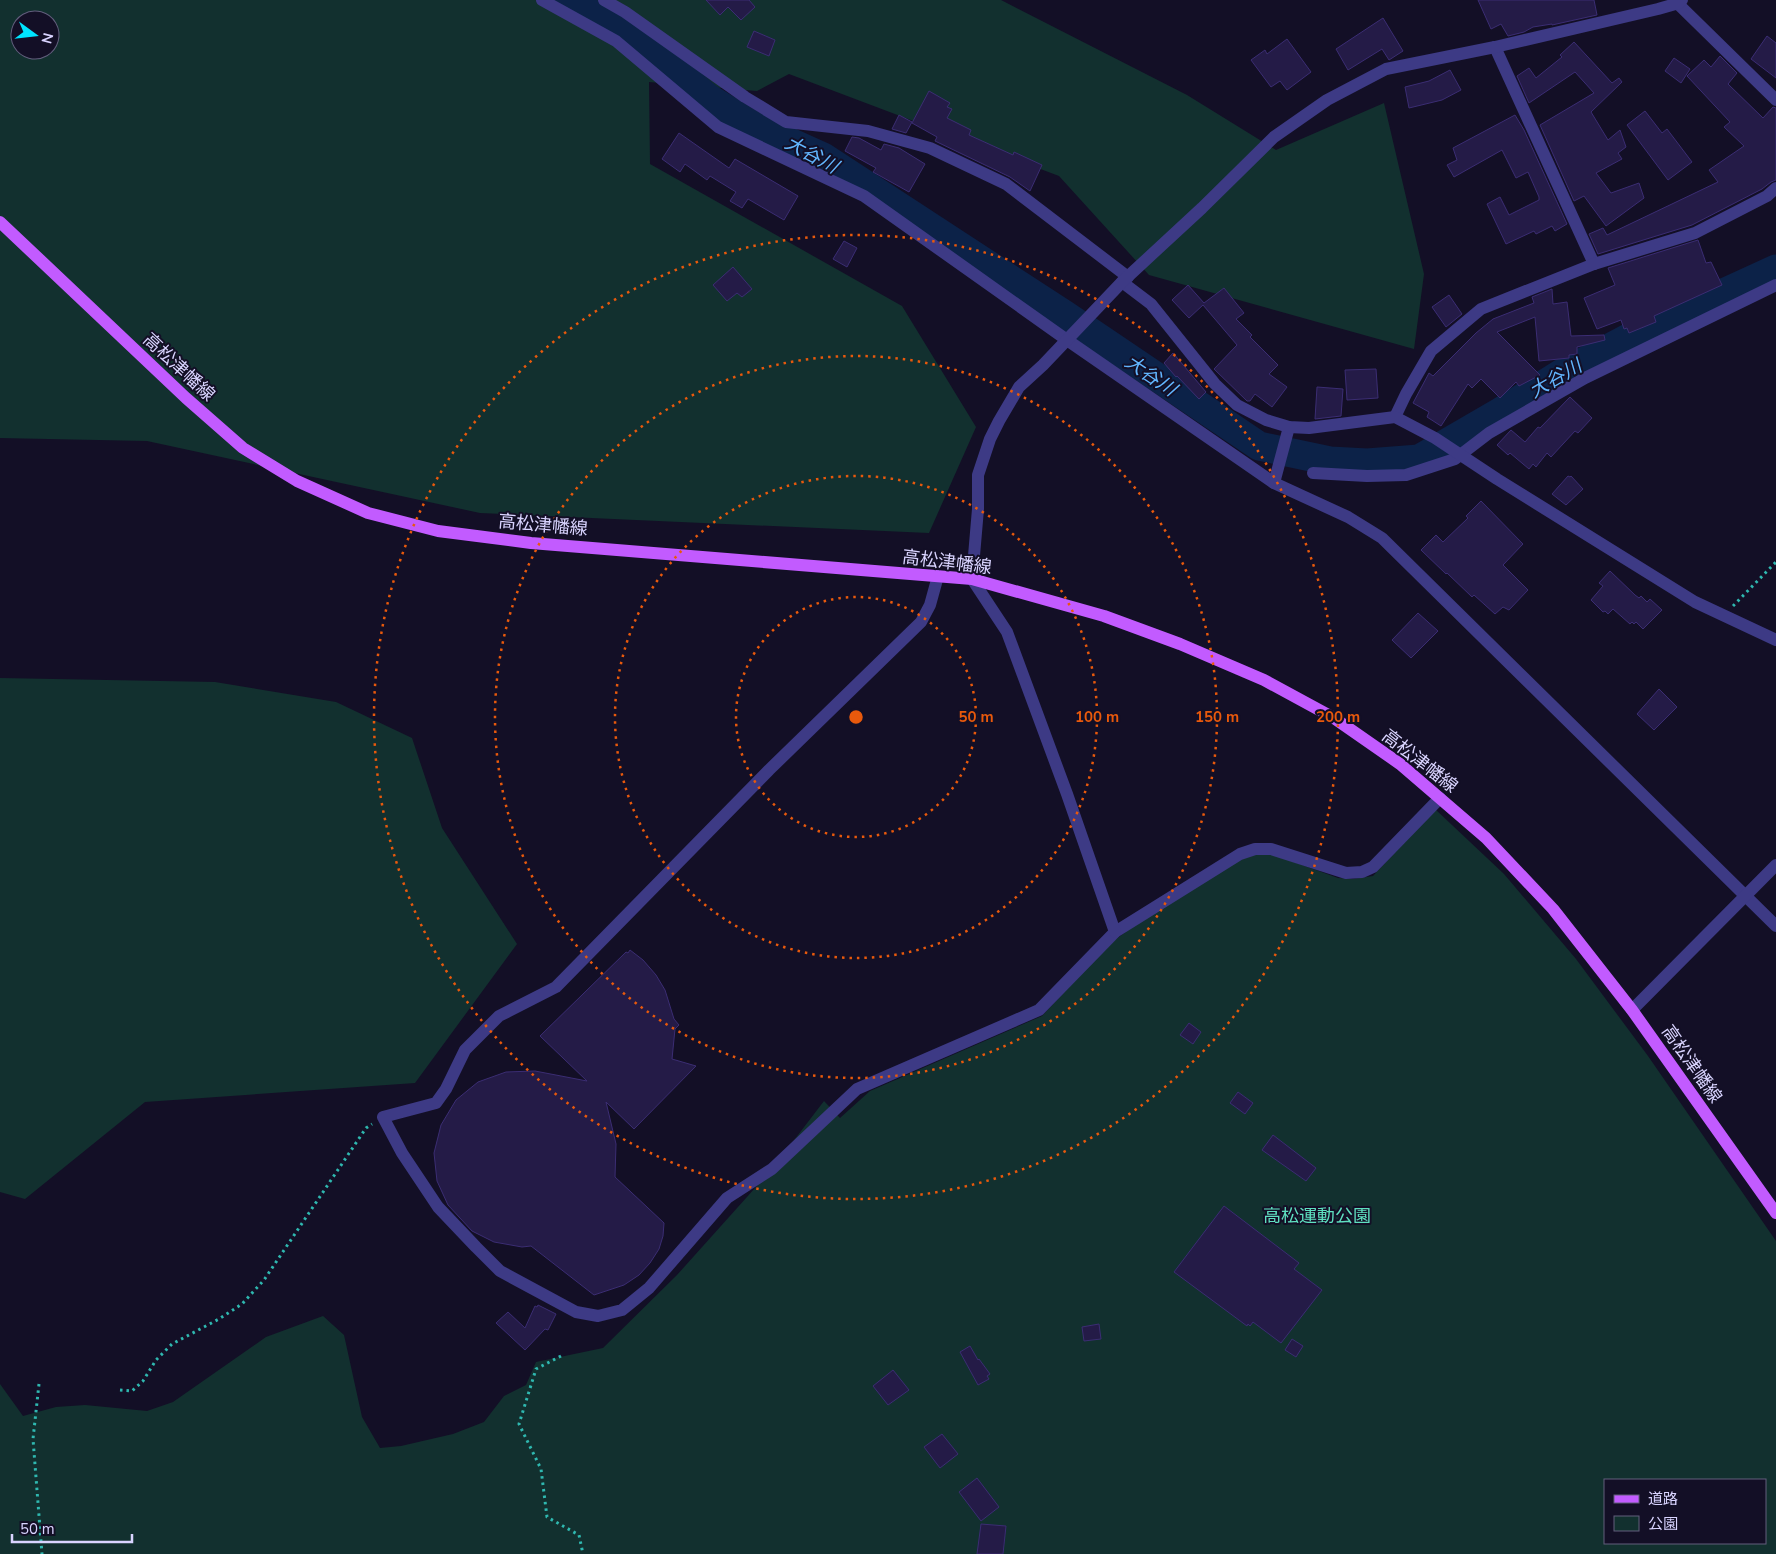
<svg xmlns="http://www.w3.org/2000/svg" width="1776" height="1554" font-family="'Nunito Sans','Noto Sans JP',sans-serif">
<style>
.green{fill:#12302f;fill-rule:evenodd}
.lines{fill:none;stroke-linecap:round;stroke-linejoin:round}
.river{stroke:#0c2248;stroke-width:29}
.building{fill:#241b47;stroke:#3b2d73}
.path{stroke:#2fb8b0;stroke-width:3;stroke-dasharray:2.5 4;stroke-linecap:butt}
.minor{stroke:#3d3a85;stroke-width:12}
.tertiary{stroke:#3d3a85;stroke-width:12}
.primary{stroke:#c25bff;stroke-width:12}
.ring{fill:none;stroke:#e8590c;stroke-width:2.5;stroke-dasharray:2.5 5}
.labels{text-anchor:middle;stroke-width:4;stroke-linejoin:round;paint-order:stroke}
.street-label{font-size:18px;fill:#d9d4ff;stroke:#130f26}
.park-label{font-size:18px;fill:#5fe0c0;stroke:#130f26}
.water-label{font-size:19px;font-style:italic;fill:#62b6ff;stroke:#130f26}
.centre{fill:#e8590c;stroke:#130f26;stroke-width:2.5}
.ring-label{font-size:15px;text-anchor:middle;font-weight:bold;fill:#e8590c;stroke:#130f26;stroke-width:4;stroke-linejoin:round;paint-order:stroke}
</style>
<rect width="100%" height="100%" fill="#130f26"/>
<g class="green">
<path d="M0 0H1001L1187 95 1276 150 1384 103 1424 274 1414 349 1149 275 1059 176 789 74 757 91 649 82 650 164 902 306 976 427 929 533 480 513 147 441 0 438ZM20 20H50V50H20Z"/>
<polygon points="0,678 215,682 336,702 412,738 442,828 517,944 415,1083 145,1102 25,1199 0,1192"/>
<path d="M1435 809 1504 874 1576 959 1648 1056 1776 1241V1554H0V1384L23 1416 56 1407 85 1405 147 1411 173 1402 266 1337 323 1316 344 1335 362 1417 380 1448 401 1446 453 1434 484 1422 504 1396 526 1385 536 1362 603 1348 677 1275 772 1169 824 1101 840 1118 870 1091 1042 1016 1108 945 1161 906 1243 856 1269 853 1338 878 1353 879 1373 876ZM1605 1480H1765V1543H1605Z"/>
</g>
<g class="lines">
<polyline class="river" points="567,0 643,42 707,97 752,125 823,157 1065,315 1259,446 1330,461 1367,463 1419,459 1500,412 1562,373 1647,328 1776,269"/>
</g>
<g class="building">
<polygon points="706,0 749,0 755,7 741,20 728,7 720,15"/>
<polygon points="1478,0 1594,0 1597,15 1552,25 1552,24 1533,27 1524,32 1508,36 1501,24 1491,29"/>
<polygon points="1383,18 1403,51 1389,60 1382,49 1348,70 1336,49"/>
<polygon points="754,31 775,40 769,56 747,47"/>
<polygon points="1767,36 1776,43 1776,78 1751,59"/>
<polygon points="1287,39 1311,72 1287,90 1280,81 1271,87 1251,60 1265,50 1267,54"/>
<polygon points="1574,42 1612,83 1619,78 1622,82 1591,112 1608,140 1620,130 1626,147 1618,153 1622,159 1596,173 1611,193 1639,183 1644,198 1606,226 1584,196 1574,201 1540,125 1594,93 1575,72 1529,103 1517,76 1529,68 1536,78 1562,57 1560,55"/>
<polygon points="1720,56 1737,73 1728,84 1763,118 1773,107 1776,108 1776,180 1771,182 1762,189 1692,225 1598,254 1589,234 1603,228 1607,235 1718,182 1709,170 1744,146 1724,127 1730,122 1687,76 1704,60 1711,67"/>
<polygon points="1674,58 1690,69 1681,83 1665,71"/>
<polygon points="1450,70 1461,90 1442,100 1409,108 1405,87 1429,81"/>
<polygon points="929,91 950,103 947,107 952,109 947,118 971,130 969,135 1013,155 1014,152 1042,165 1030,191 1010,177 935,141 937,137 912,123"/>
<polygon points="1645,111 1662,133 1667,129 1692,162 1668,180 1627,125"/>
<polygon points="899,115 912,122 906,133 892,129"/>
<polygon points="1515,115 1524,130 1567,224 1555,231 1552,226 1536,234 1534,231 1506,244 1487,204 1500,197 1509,215 1539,200 1539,197 1528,172 1516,178 1502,150 1454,177 1447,165 1457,160 1453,148"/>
<polygon points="679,133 729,168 735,159 798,196 784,220 748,199 742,208 730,201 736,192 710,176 707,180 685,164 680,172 662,159"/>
<polygon points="852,137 859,138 881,150 884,144 899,148 925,164 909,192 873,172 876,168 845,151"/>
<polygon points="1698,240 1706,263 1711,262 1722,285 1654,316 1656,322 1629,333 1627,328 1624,329 1621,320 1597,329 1584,298 1615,285 1608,268"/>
<polygon points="844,241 857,248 847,267 833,259"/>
<polygon points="733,267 752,289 742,297 737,293 727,301 713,285"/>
<polygon points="1188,285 1204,303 1224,288 1244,313 1236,319 1252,335 1250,337 1278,365 1269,374 1287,387 1272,407 1255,394 1250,401 1247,401 1214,369 1237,345 1203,305 1189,318 1172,300"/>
<polygon points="1552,289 1553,304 1567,302 1571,336 1604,335 1605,340 1577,347 1577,354 1569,355 1569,358 1539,361 1535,317 1497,332 1540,375 1519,386 1516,382 1500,398 1481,379 1472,388 1468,384 1441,426 1427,417 1429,412 1413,403 1429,373 1433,376 1476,333 1493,319 1534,303 1532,297"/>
<polygon points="1449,295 1462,314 1446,327 1432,307"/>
<polygon points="1173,353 1206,392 1199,399 1177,376 1176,377 1164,363"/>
<polygon points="1376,369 1378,398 1347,400 1345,370"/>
<polygon points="1317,387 1343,389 1341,416 1315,419"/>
<polygon points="1570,397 1592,418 1578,433 1575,431 1551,457 1547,453 1536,467 1533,464 1529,469 1510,453 1508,455 1497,445 1511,430 1525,442 1538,427 1540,428"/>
<polygon points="1568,476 1570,477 1571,476 1583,489 1566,505 1552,494"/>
<polygon points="1481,501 1523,544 1503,565 1528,590 1509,610 1503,607 1495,614 1474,595 1472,597 1447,573 1446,574 1421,550 1436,535 1443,542 1468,518 1466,516"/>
<polygon points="1610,571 1635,595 1639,598 1641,596 1647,602 1650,599 1662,610 1643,629 1636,622 1634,624 1632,622 1630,624 1613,609 1608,614 1605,611 1603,612 1591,600 1603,586 1599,583"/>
<polygon points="1418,613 1438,631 1411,658 1392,640"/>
<polygon points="1659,689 1677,707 1654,730 1637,714"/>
<polygon points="630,950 643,960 656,975 665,990 674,1019 679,1025 675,1029 672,1059 696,1066 634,1129 606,1102 616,1144 615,1177 664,1223 663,1236 659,1249 650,1263 639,1275 624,1285 594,1295 531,1246 522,1247 494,1242 472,1231 448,1205 437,1181 434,1153 441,1125 456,1100 478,1082 506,1072 535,1071 587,1081 540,1036 626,952 628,953"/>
<polygon points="1189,1023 1201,1032 1193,1044 1180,1035"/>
<polygon points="1238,1092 1253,1103 1245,1114 1230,1103"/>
<polygon points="1273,1135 1316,1168 1306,1181 1262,1150"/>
<polygon points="1224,1206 1299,1263 1294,1269 1322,1290 1281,1343 1253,1322 1250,1326 1248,1324 1247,1326 1174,1272"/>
<polygon points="538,1305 556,1314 548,1330 545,1329 525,1350 496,1323 508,1312 525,1328 535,1306 537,1307"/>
<polygon points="1099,1324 1101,1339 1084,1341 1082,1327"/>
<polygon points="1292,1339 1303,1346 1296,1357 1285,1350"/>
<polygon points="970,1346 978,1360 979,1359 990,1374 987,1376 989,1379 978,1385 960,1352"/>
<polygon points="893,1370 909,1390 888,1405 873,1386"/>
<polygon points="942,1434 958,1454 940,1468 924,1447"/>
<polygon points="977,1478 999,1507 981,1521 959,1492"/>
<polygon points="981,1524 1006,1526 1003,1554 977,1554"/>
</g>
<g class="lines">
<g class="path">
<polyline points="1733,606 1776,562"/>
<polyline points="561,1356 536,1369 519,1424 541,1469 547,1517 579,1535 583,1554"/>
<polyline points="39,1384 33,1439 42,1554"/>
<polyline points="120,1390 132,1391 143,1381 156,1360 172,1344 219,1319 242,1304 264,1280 366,1128 372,1124"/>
</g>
<g class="minor">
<polyline points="542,0 616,41 718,127 864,196 1067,340 1274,483"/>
<polyline points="604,0 625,12 745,97 786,122 868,131 930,148 1006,184 1128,277"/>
<polyline points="1674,0 1776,100"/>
<polyline points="1495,47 1594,264"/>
<polyline points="1395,417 1406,394 1431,351 1481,309 1594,264 1695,233 1767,196 1776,188"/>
<polyline points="1289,427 1274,483 1348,517 1382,538 1776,926"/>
<polyline points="1313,473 1367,476 1406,475 1455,459 1489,433 1585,378 1776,285"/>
<polyline points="938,576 930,605 921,622 769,770 556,987 499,1016 465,1050 446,1089 436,1103 383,1117 402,1153 438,1207 476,1247 500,1271 576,1312 598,1316 622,1310 649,1288 727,1198 772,1169 857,1089 1039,1010 1115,932 1240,854 1255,849 1271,849 1346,873 1362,872 1373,867 1440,798"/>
<polyline points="1632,1010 1776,865"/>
</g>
<g class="tertiary">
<polyline points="1122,282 1151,304 1215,384 1237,405 1266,420 1289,427 1309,428 1395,417 1435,438 1497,479 1695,602 1776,640"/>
<polyline points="1115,932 1067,794 1007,632 972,579 978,509 978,475 990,439 999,421 1019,387 1043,365 1122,282 1202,208 1274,137 1327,100 1386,69 1495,47 1658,9 1679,3 1682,0"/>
</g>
<polyline class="primary" points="0,222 186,398 243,448 297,481 368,513 438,531 531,543 972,579 1104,616 1180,644 1264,680 1334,718 1400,764 1486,838 1553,909 1632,1010 1776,1213"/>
</g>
<g class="ring">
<circle cx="856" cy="717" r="120"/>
<circle cx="856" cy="717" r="241"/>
<circle cx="856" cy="717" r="361"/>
<circle cx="856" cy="717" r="482"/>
</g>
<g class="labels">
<g class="street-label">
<text transform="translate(179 367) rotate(43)" y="6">高松津幡線</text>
<text transform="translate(543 525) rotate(5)" y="6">高松津幡線</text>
<text transform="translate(947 562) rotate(7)" y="6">高松津幡線</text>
<text transform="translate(1420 761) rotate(38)" y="6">高松津幡線</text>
<text transform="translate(1692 1064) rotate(55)" y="6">高松津幡線</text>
</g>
<g class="park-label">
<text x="1317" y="1222">高松運動公園</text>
</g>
<g class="water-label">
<text transform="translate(812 154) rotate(28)" y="7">大谷川</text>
<text transform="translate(1151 375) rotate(34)" y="7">大谷川</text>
<text transform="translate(1555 378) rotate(-30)" y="7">大谷川</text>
</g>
</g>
<circle cx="856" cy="717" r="8" class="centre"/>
<g class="ring-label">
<text x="976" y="722">50 m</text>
<text x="1097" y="722">100 m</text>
<text x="1217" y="722">150 m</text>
<text x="1338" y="722">200 m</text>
</g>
<rect x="1604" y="1479" width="162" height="65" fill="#130f26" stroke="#625e7d"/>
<rect x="1614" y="1495" width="25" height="8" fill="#c25bff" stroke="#625e7d"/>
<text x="1648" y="1504" font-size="15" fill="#d9d4ff">道路</text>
<rect x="1614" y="1516" width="25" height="15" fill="#12302f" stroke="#625e7d"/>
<text x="1648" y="1529" font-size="15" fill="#d9d4ff">公園</text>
<g transform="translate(35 35) rotate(105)"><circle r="24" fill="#130f26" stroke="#625e7d"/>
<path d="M0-4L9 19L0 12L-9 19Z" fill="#00e5ff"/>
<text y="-8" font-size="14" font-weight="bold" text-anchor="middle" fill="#d9d4ff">N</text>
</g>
<path d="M12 1534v8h120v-8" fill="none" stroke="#d9d4ff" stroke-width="2.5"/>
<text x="20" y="1534" font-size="15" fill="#d9d4ff" stroke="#130f26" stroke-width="4" paint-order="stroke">50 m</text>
</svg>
